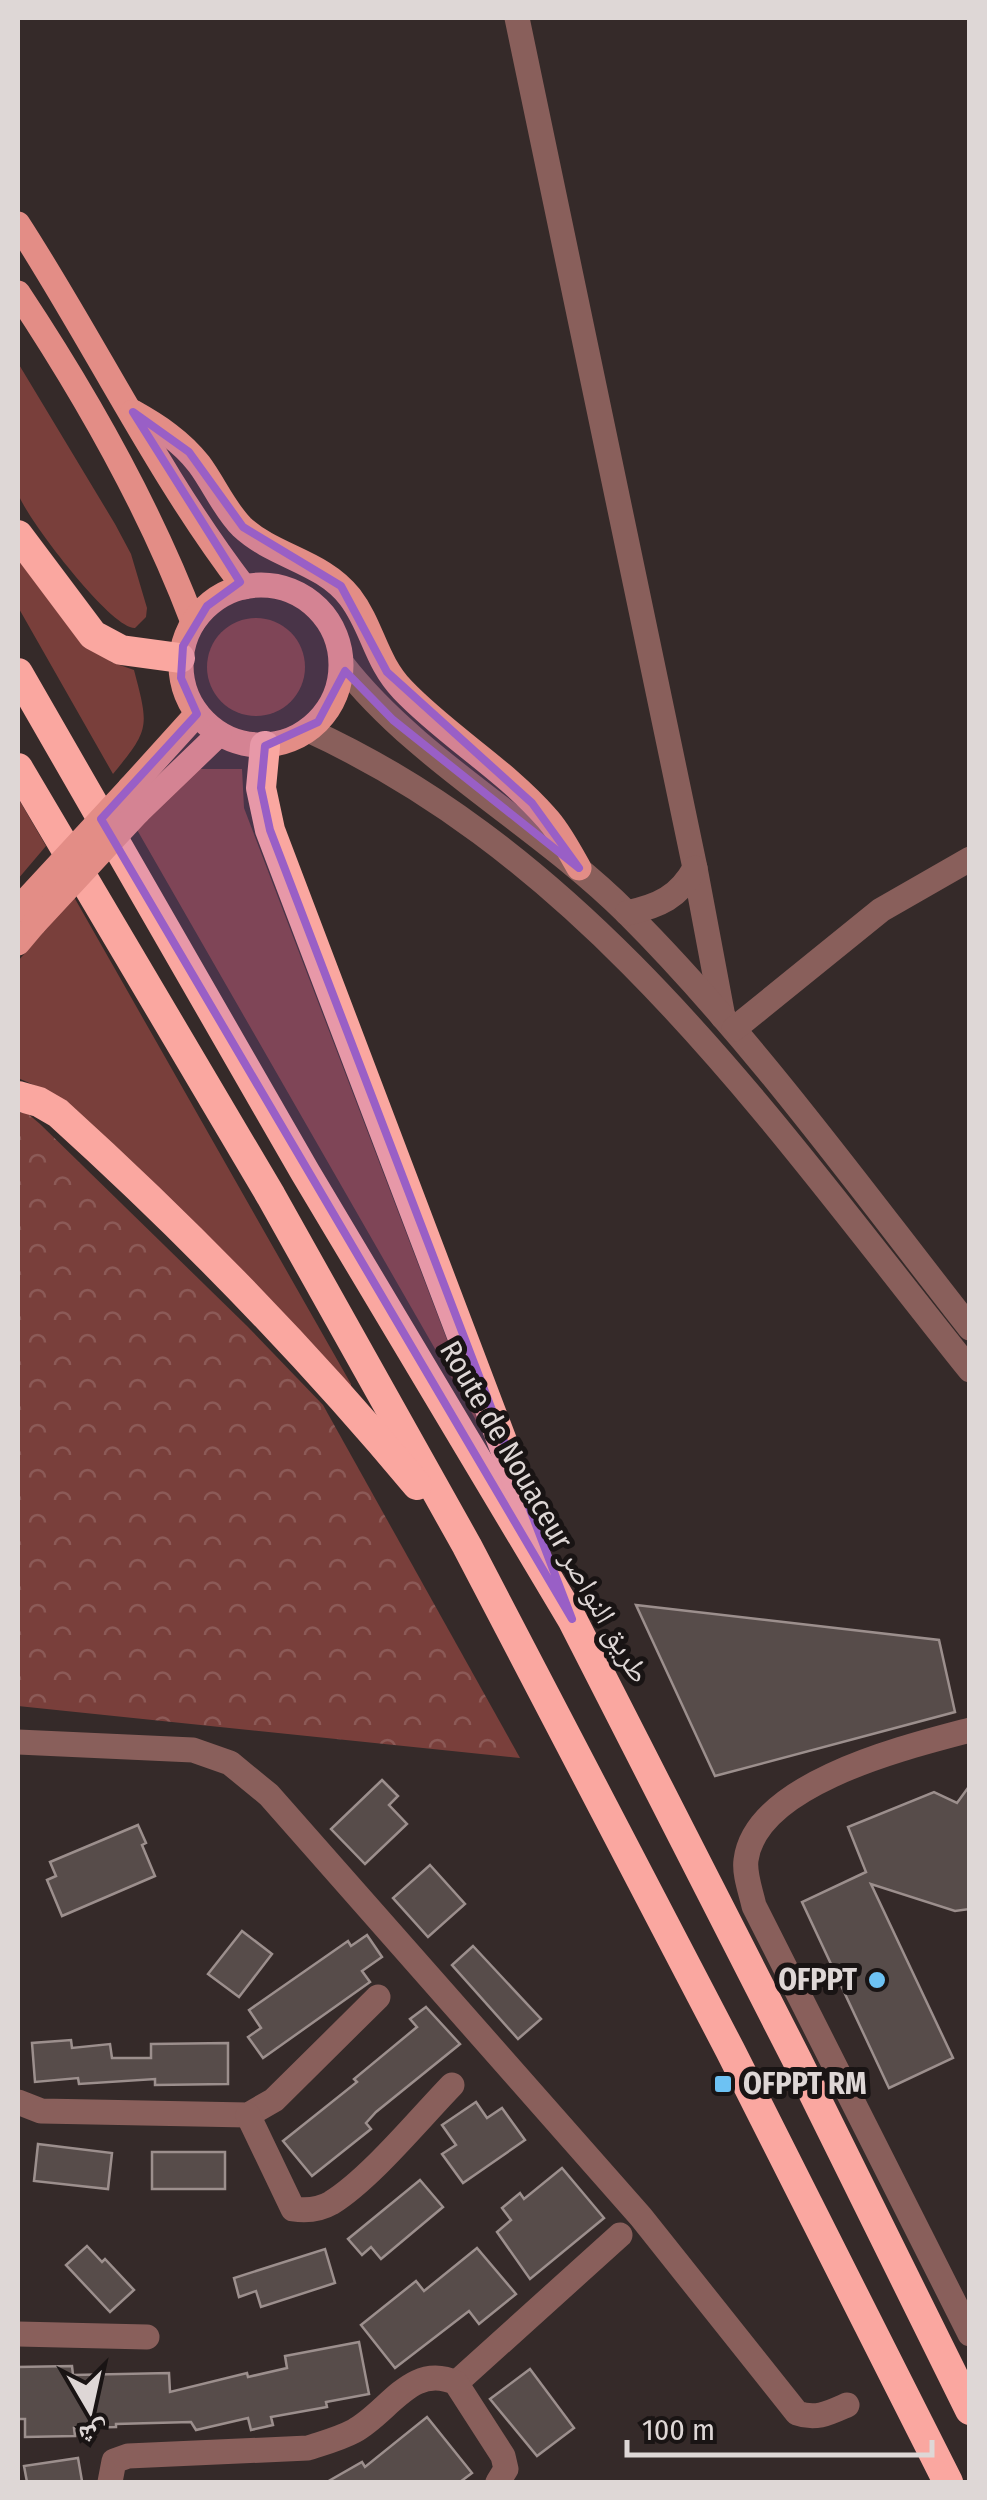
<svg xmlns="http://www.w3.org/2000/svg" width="987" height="2500" font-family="'Fira Sans Condensed','Noto Naskh Arabic',sans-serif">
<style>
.green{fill:#793f3b}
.forest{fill:url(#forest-crowns)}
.building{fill:#574c4a;stroke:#9c8f8d;stroke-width:2.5}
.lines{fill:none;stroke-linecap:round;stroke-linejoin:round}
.minor{stroke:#895f5b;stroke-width:25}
.major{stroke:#e38d86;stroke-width:25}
.highway{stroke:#faa7a0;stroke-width:30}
.major-bridge{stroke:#e38d86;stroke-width:25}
.marked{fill:#995fc6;fill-opacity:0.2;stroke:#995fc6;stroke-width:8;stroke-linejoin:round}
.poi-dot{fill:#6dc2f3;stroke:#191414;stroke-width:4}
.labels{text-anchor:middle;stroke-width:10;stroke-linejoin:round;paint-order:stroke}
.street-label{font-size:30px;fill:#ded7d6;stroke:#191414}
.poi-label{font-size:30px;font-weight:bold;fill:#ded7d6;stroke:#191414;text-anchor:end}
</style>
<defs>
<pattern id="forest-crowns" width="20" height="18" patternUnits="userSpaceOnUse" patternTransform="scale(2.5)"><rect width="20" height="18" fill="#793f3b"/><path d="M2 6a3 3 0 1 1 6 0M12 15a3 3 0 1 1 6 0" fill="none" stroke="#8c5a57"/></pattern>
</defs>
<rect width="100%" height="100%" fill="#352a29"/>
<g class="green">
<path d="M18 363 115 524 131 554 147 608 146 617 135 628C111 629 29 521 19 496 12 481 17 387 18 363Z"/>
<path d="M18 552 111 662 134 670C149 727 150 729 113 774L18 607Z"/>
<circle cx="256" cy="667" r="49"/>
<polygon points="198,769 242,769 244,808 481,1429 136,828"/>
<polygon points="18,798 46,846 18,879"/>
<polygon points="74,897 351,1384 351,1388 52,1093 18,1078 18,961"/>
</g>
<polygon class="forest" points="18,1113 27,1113 40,1124 247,1326 323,1405 520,1758 18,1706"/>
<g class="building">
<polygon points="636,1605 939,1640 955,1712 715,1776"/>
<polygon points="382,1780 398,1796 389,1805 407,1824 365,1864 331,1829"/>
<polygon points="970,1785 970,1909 955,1911 871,1884 953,2058 889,2088 802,1902 866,1872 848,1827 934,1792 957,1803"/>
<polygon points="138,1825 146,1843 142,1845 155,1876 62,1916 47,1880 56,1876 50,1862"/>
<polygon points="430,1865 465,1904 428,1937 393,1898"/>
<polygon points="242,1931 272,1954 239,1997 208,1974"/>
<polygon points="367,1935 382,1957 362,1971 370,1982 263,2058 248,2037 261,2028 249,2010 348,1941 351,1946"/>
<polygon points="473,1946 541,2019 518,2039 452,1965"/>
<polygon points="426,2007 460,2044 376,2112 366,2123 371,2129 312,2176 283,2141 357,2082 354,2079 417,2027 410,2019"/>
<polygon points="71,2040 72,2048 110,2044 112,2058 151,2058 151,2044 228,2043 228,2084 155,2085 155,2079 79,2084 78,2078 35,2082 32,2043"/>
<polygon points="476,2102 487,2118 502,2108 525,2140 463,2183 442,2154 456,2145 442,2125"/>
<polygon points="38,2144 112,2153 108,2189 34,2181"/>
<rect x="152" y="2152" width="73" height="37"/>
<polygon points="562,2168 604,2218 530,2279 497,2232 511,2220 502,2208 520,2193 524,2199"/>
<polygon points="420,2180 443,2207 381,2259 371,2247 362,2255 348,2239"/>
<polygon points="87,2246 102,2262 105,2259 134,2290 110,2312 66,2265"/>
<polygon points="477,2248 516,2294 479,2324 469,2311 395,2368 361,2325 416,2281 424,2291"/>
<polygon points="325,2249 335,2283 261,2307 256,2291 239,2297 234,2278"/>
<polygon points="359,2342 369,2394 326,2402 327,2407 271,2417 273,2425 251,2430 248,2418 196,2430 191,2422 116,2424 116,2427 74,2428 75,2436 25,2437 25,2419 18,2419 18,2367 72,2366 73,2375 169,2373 170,2392 247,2373 248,2377 287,2368 285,2356"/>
<polygon points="530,2369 574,2428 537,2456 490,2399"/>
<polygon points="427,2417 472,2473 460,2482 327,2482 362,2462 365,2467"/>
<polygon points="78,2458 82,2481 27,2482 24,2466"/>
</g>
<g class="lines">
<g class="minor">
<polyline points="517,18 695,868 723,1017"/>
<path d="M342 664C416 760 539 825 627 913 753 1039 859 1187 970 1328"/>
<path d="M308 730C595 861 778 1131 970 1370"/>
<path d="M627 913C659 906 679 897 695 868"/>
<polyline points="734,1029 881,910 970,859"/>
<path d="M970 1730C906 1747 756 1783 746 1860 744 1874 751 1892 754 1906L970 2334"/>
<path d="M18 1742 193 1750 230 1763 269 1795 641 2217 797 2413C816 2420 829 2413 847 2405"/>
<polyline points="18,2102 41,2111 248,2115 274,2100 378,1997"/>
<path d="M248 2115 293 2209C307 2211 319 2210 331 2203 370 2179 419 2119 452 2085"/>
<polyline points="18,2334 147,2337"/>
<polyline points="456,2383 620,2235"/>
<path d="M110 2482 114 2461 128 2456 308 2448C323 2443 339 2439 354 2431 389 2412 412 2362 456 2383L503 2456 506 2469 498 2482"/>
</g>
<g class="major">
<path d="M18 224C95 343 158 475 244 587"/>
<path d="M18 293C87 397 149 506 193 622"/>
<path d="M133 412C158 426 181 441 199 464 214 484 224 509 242 527 274 557 322 561 350 597 373 627 375 661 403 690 447 736 504 769 546 817 560 832 569 851 579 868"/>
<circle cx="261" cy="665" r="80"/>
<polyline points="130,788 197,714"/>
<polyline points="138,812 219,734"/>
<polyline points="18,943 34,924"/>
</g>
<g class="highway">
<polyline points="18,535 93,635 121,650 180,658"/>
<polyline points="18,673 305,1172 572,1619 797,2060 970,2410"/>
<polyline points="265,746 261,788 270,830 535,1528"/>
<polyline points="18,768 271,1196 467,1546 730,2050 948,2482"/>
<path d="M18 1096 39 1102 58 1113C186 1229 307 1353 417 1485"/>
</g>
<g class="major-bridge">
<polyline points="18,909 130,788"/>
<polyline points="34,924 138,812"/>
</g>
</g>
<path class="marked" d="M133 412 189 452 243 527 341 586 387 672 532 803 579 868 393 720 345 671 318 722 265 746 261 788 270 830 572 1619 101 819 197 714 181 678 183 646 207 606 240 582Z"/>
<g class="poi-dot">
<circle cx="877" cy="1980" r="10"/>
<rect x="713" y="2074" width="20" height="20" rx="5"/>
</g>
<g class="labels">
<g class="street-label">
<text transform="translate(545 1512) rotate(60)" y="10">Route de Nouaceur طريق النواصر</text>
</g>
<g class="poi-label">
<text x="857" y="1990">OFPPT</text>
<text x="743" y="2094" text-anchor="start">OFPPT RM</text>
</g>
</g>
<rect width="987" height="2500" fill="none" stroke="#ded7d6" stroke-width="40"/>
<g transform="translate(90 2410) rotate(171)" stroke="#191414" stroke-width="8" paint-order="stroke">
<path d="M0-8L18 38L0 25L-18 38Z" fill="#ded7d6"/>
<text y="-15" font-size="28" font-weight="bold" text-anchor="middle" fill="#ded7d6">ش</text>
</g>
<path d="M627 2440v15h305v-15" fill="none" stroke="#ded7d6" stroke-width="5"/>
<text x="642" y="2440" font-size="30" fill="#ded7d6" stroke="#191414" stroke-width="8" paint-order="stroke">100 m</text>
</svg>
